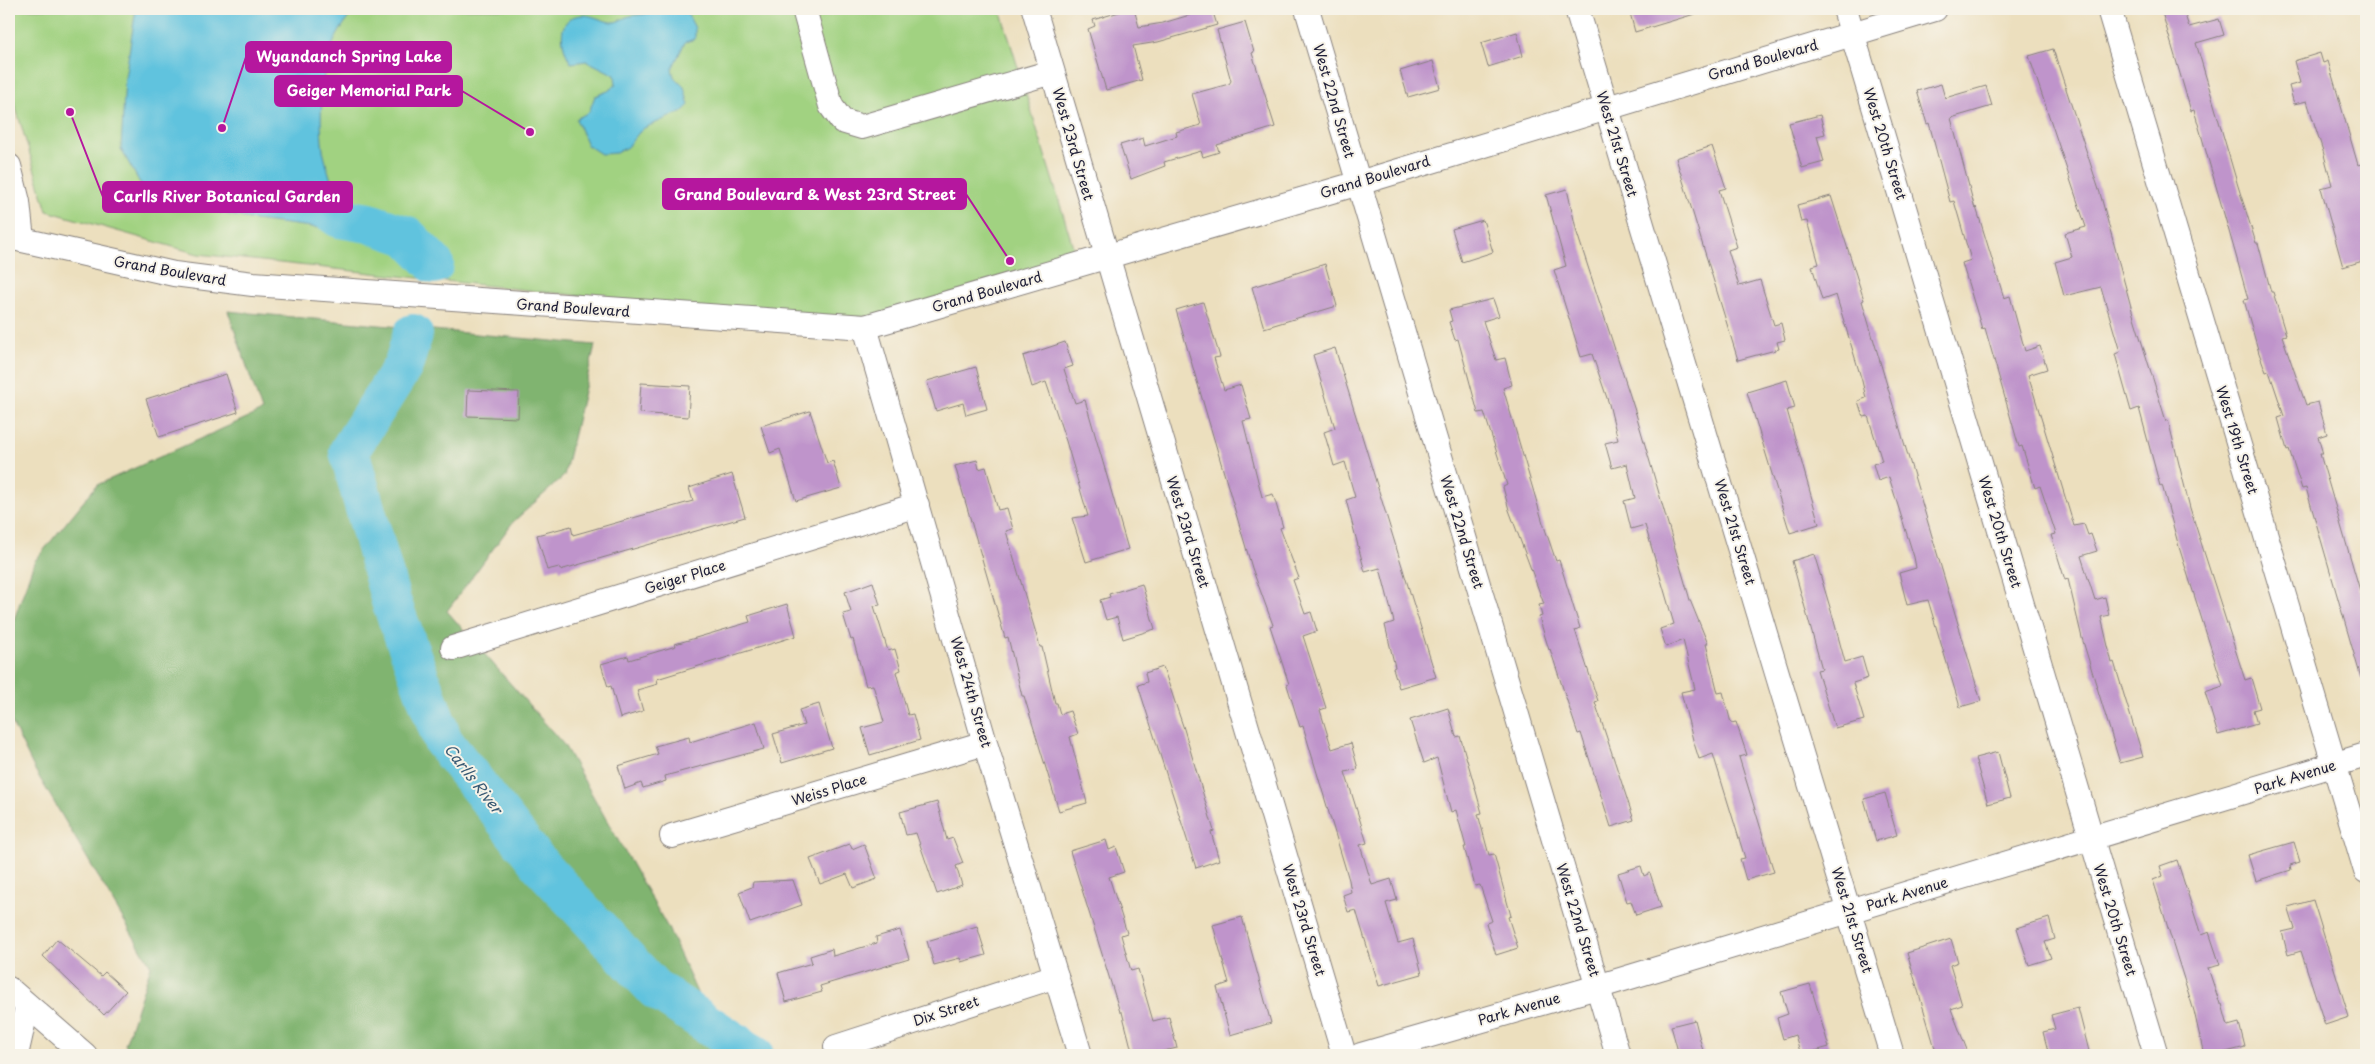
<svg xmlns="http://www.w3.org/2000/svg" width="2375" height="1064" font-family="'Playpen Sans',sans-serif">
<style>
.green{fill:#a1d281;stroke:#627a5e}
.forest{fill:#80b46f;stroke:#516b55}
.water{fill:#60c3de;stroke:#41728c}
.lines{fill:none;stroke-linecap:round;stroke-linejoin:round}
.river{stroke:#60c3de;stroke-width:40}
.building{fill:#bf94cb}
.minor-casing{stroke:#87807c;stroke-width:26}
.minor{stroke:#fff;stroke-width:24}
.labels{text-anchor:middle;stroke-width:4;stroke-linejoin:round;paint-order:stroke}
.street-label{font-size:14px;fill:#22223b;stroke:#f7f3e8}
.water-label{font-size:15px;font-style:italic;fill:#385a74;stroke:#f7f3e8}
.leader{fill:none;stroke:#b5179e;stroke-width:2}
.callout-dot{fill:#b5179e;stroke:#f7f3e8;stroke-width:2}
.callout{fill:#b5179e;stroke:#b5179e;stroke-width:2}
.callout-label{font-size:15px;text-anchor:middle;font-weight:bold;fill:#fff}
</style>
<rect width="100%" height="100%" fill="#f7f3e8"/>
<filter id="ink" filterUnits="userSpaceOnUse"><feTurbulence type="fractalNoise" baseFrequency=".02" numOctaves="2"/><feDisplacementMap in="SourceGraphic" scale="10" xChannelSelector="R" yChannelSelector="G"/><feConvolveMatrix kernelMatrix="1 2 1 2 8 2 1 2 1" color-interpolation-filters="sRGB"/></filter>
<filter id="wash" filterUnits="userSpaceOnUse"><feTurbulence type="fractalNoise" baseFrequency=".0096" numOctaves="4" result="noise"/><feDisplacementMap in="SourceGraphic" scale="20" xChannelSelector="R" yChannelSelector="G"/><feGaussianBlur stdDeviation="1.12" result="paint"/><feColorMatrix in="noise" values="0 0 0 0 0 0 0 0 0 0 0 0 0 0 0 0 0 1.4 0 .05"/><feComposite in="paint" operator="in"/></filter>
<g filter="url(#wash)">
<rect width="100%" height="100%" fill="#ecdfbe"/>
<polygon class="green" points="9,9 1000,9 1079,266 865,327 198,254 47,211 9,85"/>
<polygon class="forest" points="228,311 595,345 564,476 513,522 447,611 564,745 668,928 725,1055 134,1055 125,1045 151,966 35,770 9,717 9,634 34,562 97,485 262,411"/>
<g class="water">
<path d="M136 9H355C343 24 333 40 327 59 321 77 319 136 324 155 329 176 337 196 339 218L328 229 254 220 174 203 140 183 121 149 125 78Z"/>
<path d="M655 9H685L695 28V39L685 42 672 69 674 77 684 87 689 105 683 111 642 129 627 147 616 153 601 154 587 145 576 119 589 112 595 96 608 91 616 85 615 75 587 61 571 63C560 46 555 15 584 15 594 15 605 23 615 22 620 21 625 17 630 16 640 14 646 16 655 9Z"/>
</g>
<g class="lines">
<g class="river">
<polyline points="295,187 339,218 369,223 407,236 434,264"/>
<polyline points="413,334 403,366 349,451 391,601 443,741 541,866 655,989 754,1055"/>
</g>
</g>
<g id="blocks">
<g class="building">
<polygon points="1129,9 1134,9 1139,27 1163,23 1210,9 1212,9 1217,25 1158,42 1133,46 1142,80 1106,90 1088,29 1095,26 1093,20"/>
<polygon points="1629,9 1698,9 1698,13 1635,32"/>
<polygon points="2161,9 2183,9 2189,27 2219,19 2224,35 2196,43 2238,186 2256,243 2258,243 2271,292 2273,292 2286,335 2282,336 2306,405 2318,402 2327,434 2318,437 2323,454 2320,454 2366,611 2366,677 2361,678 2306,488 2302,489 2289,449 2287,450 2278,418 2284,416 2269,371 2266,372 2259,353 2244,300 2248,299 2235,252 2194,110 2191,111"/>
<polygon points="1245,22 1254,52 1252,53 1275,127 1217,145 1219,152 1203,157 1201,151 1164,162 1165,166 1131,179 1120,145 1143,138 1145,146 1177,136 1176,132 1201,125 1192,94 1229,84 1231,81 1217,30"/>
<polygon points="1517,32 1523,56 1488,67 1481,43"/>
<polygon points="2053,49 2100,193 2133,314 2166,421 2168,420 2190,508 2245,680 2251,678 2260,708 2253,710 2257,724 2218,735 2205,692 2223,686 2179,547 2162,485 2160,486 2139,408 2131,411 2115,354 2120,352 2101,287 2064,296 2055,262 2072,257 2065,233 2086,227 2029,56"/>
<polygon points="2320,53 2323,63 2328,61 2358,165 2363,164 2366,177 2366,260 2343,267 2321,188 2332,185 2323,151 2307,101 2294,104 2289,86 2300,83 2294,61"/>
<polygon points="1433,61 1440,88 1408,97 1400,71"/>
<polygon points="1941,84 1945,98 1986,86 1992,106 1951,118 1975,209 1976,207 2004,298 2010,296 2025,351 2040,346 2047,369 2028,375 2074,526 2084,524 2088,535 2091,534 2097,551 2081,556 2095,600 2105,597 2109,615 2101,617 2112,663 2114,662 2143,757 2120,763 2082,638 2068,579 2065,580 2051,535 2056,534 2040,486 2035,488 2022,446 2019,447 1985,328 1982,329 1962,263 1971,260 1954,201 1950,202 1929,123 1927,124 1917,91"/>
<polygon points="1820,115 1825,134 1817,136 1824,162 1802,168 1789,123"/>
<polygon points="1712,146 1726,188 1719,190 1737,247 1728,250 1739,286 1760,280 1774,325 1781,323 1785,340 1777,342 1779,349 1738,360 1676,158"/>
<polygon points="1567,189 1577,233 1636,414 1690,600 1708,644 1706,644 1718,693 1723,692 1731,723 1736,722 1747,755 1739,757 1774,872 1746,880 1740,859 1745,858 1713,754 1699,759 1693,740 1681,692 1695,689 1683,640 1666,647 1660,629 1674,624 1645,525 1631,529 1624,501 1635,498 1627,464 1612,468 1605,443 1618,440 1609,404 1592,354 1581,357 1554,270 1566,266 1546,195"/>
<polygon points="1831,196 1864,300 1862,301 1981,701 1960,707 1928,600 1907,605 1899,573 1916,568 1914,557 1889,477 1878,481 1873,464 1882,461 1868,416 1863,417 1858,401 1866,398 1862,381 1836,295 1822,300 1812,266 1819,264 1807,221 1801,222 1797,205"/>
<polygon points="1483,220 1493,252 1462,262 1452,229"/>
<polygon points="1325,264 1337,306 1264,328 1252,287"/>
<polygon points="1493,299 1499,316 1483,321 1496,360 1505,358 1512,385 1503,388 1543,523 1556,561 1559,560 1580,628 1575,630 1598,701 1595,702 1634,820 1611,827 1581,733 1578,734 1550,649 1549,650 1539,617 1542,616 1539,605 1544,604 1509,510 1503,487 1507,485 1484,412 1478,413 1458,339 1455,340 1449,322 1452,321 1449,310"/>
<polygon points="1203,302 1220,357 1214,358 1224,390 1241,385 1251,419 1243,421 1262,497 1273,494 1283,527 1280,528 1299,578 1293,580 1305,614 1311,612 1317,631 1303,636 1326,708 1320,710 1332,749 1351,743 1358,769 1345,772 1367,843 1360,845 1372,885 1391,879 1397,900 1386,903 1398,943 1413,939 1422,974 1379,986 1356,910 1348,912 1343,895 1351,892 1349,880 1303,726 1300,727 1287,685 1289,684 1270,626 1273,625 1252,568 1176,310"/>
<polygon points="1065,342 1073,366 1064,369 1075,403 1085,400 1128,549 1086,562 1072,518 1088,516 1066,441 1046,382 1032,387 1023,356"/>
<polygon points="1335,348 1436,677 1399,688 1393,668 1395,667 1385,625 1394,622 1380,568 1365,572 1346,500 1355,497 1345,462 1334,466 1324,432 1335,428 1313,355"/>
<polygon points="976,367 987,409 966,415 963,403 936,411 927,381"/>
<polygon points="226,374 238,412 159,437 146,399"/>
<polygon points="1787,380 1795,408 1787,410 1819,524 1790,533 1747,392"/>
<polygon points="641,383 690,386 688,417 639,413"/>
<polygon points="468,390 519,392 518,418 467,416"/>
<polygon points="810,411 827,463 833,461 841,488 796,501 780,449 770,453 761,426"/>
<polygon points="977,460 979,469 986,467 998,510 1007,508 1013,529 1006,531 1040,647 1042,647 1055,703 1057,703 1060,714 1070,711 1078,734 1070,737 1087,803 1059,811 1024,696 1022,696 1008,637 1005,638 955,466"/>
<polygon points="732,474 745,517 560,570 559,567 547,570 537,535 571,526 573,535 693,501 689,488"/>
<polygon points="1814,554 1832,614 1845,662 1862,657 1868,678 1853,683 1864,720 1835,728 1817,670 1822,669 1792,561"/>
<polygon points="873,582 880,605 874,606 888,651 895,649 901,670 896,672 908,715 913,714 920,740 870,755 862,728 884,722 873,685 866,686 853,639 851,640 843,614 851,612 845,592"/>
<polygon points="1142,584 1155,629 1123,639 1117,617 1106,620 1100,600 1110,597 1109,594"/>
<polygon points="787,604 796,636 657,679 658,684 637,690 643,711 620,718 611,686 608,687 601,664 628,656 629,660 676,646 675,644 750,622 748,616"/>
<polygon points="1163,667 1184,729 1214,831 1211,832 1219,860 1196,868 1138,685 1147,682 1145,673"/>
<polygon points="819,704 832,748 782,763 773,734 804,725 799,710"/>
<polygon points="1448,708 1456,737 1460,736 1472,777 1482,813 1478,814 1489,855 1494,854 1511,916 1508,917 1518,948 1496,955 1486,923 1492,921 1480,885 1475,886 1464,847 1466,847 1456,810 1451,812 1437,758 1424,763 1410,720"/>
<polygon points="756,722 764,749 665,776 666,781 643,788 641,783 625,789 618,766 658,754 655,746 689,737 690,742"/>
<polygon points="1998,752 2010,798 1988,804 1975,758"/>
<polygon points="1885,793 1897,835 1876,841 1864,799"/>
<polygon points="937,802 947,840 953,838 963,863 956,866 962,885 937,894 916,833 906,835 900,812"/>
<polygon points="1106,840 1109,850 1116,847 1124,872 1109,877 1127,933 1121,935 1131,971 1138,969 1153,1021 1169,1017 1177,1048 1147,1055 1133,1055 1122,1012 1120,1012 1070,851"/>
<polygon points="2294,842 2300,862 2290,865 2291,870 2256,881 2248,855"/>
<polygon points="850,844 852,849 864,844 877,879 853,888 847,874 820,884 810,859"/>
<polygon points="2177,860 2201,935 2209,932 2220,965 2208,968 2220,1004 2222,1004 2228,1026 2239,1023 2245,1047 2215,1055 2204,1055 2194,1011 2153,880 2163,876 2160,866"/>
<polygon points="1641,866 1644,876 1650,873 1661,907 1636,915 1631,901 1627,902 1618,873"/>
<polygon points="793,880 802,905 750,923 739,892 752,887 753,882"/>
<polygon points="2313,900 2349,1017 2325,1025 2301,951 2288,955 2282,932 2295,929 2288,907"/>
<polygon points="1242,917 1271,1023 1230,1035 1217,987 1229,983 1213,925"/>
<polygon points="2049,918 2055,939 2045,942 2051,958 2029,965 2017,928"/>
<polygon points="977,926 986,955 961,962 960,958 934,965 927,941"/>
<polygon points="900,930 909,959 820,986 822,992 786,1002 778,973 812,963 810,956 832,949 833,956 877,943 876,937"/>
<polygon points="57,939 101,976 105,972 126,991 104,1015 43,956"/>
<polygon points="1951,939 1958,962 1950,965 1962,1005 1951,1009 1969,1055 1937,1055 1907,953"/>
<polygon points="1810,984 1829,1047 1801,1055 1795,1035 1783,1039 1777,1018 1788,1014 1781,992"/>
<polygon points="2078,1008 2090,1055 2049,1055 2043,1032 2055,1029 2051,1015"/>
<polygon points="1695,1020 1704,1055 1679,1055 1671,1026"/>
</g>
</g>
</g>
<g filter="url(#ink)">
<use href="#blocks" fill-opacity="0" stroke="#87807c" stroke-width="1"/>
<g class="lines">
<defs>
<g id="minor">
<polyline points="804,9 831,106 842,121 862,127 1052,72"/>
<polyline points="1034,9 1344,1055"/>
<polyline points="1307,9 1618,1055"/>
<polyline points="1577,9 1892,1055"/>
<polyline points="1845,9 2156,1055"/>
<polyline points="2109,9 2366,871"/>
<polyline points="9,166 18,202 22,240"/>
<polyline points="9,237 174,274 253,284 865,327 1359,183 1935,9"/>
<polyline points="865,327 985,743 1080,1055"/>
<polyline points="453,648 917,505"/>
<polyline points="672,836 985,743"/>
<polyline points="9,989 85,1055"/>
<polyline points="836,1047 1056,976"/>
<polyline points="16,1055 27,1007"/>
<polyline points="1361,1055 1597,987 2366,755"/>
</g>
</defs>
<use href="#minor" class="minor-casing"/>
<use href="#minor" class="minor"/>
</g>
</g>
<g class="labels">
<g class="street-label">
<text transform="translate(1763 60) rotate(-16)" y="5">Grand Boulevard</text>
<text transform="translate(1334 101) rotate(74)" y="5">West 22nd Street</text>
<text transform="translate(1073 144) rotate(74)" y="5">West 23rd Street</text>
<text transform="translate(1617 144) rotate(73)" y="5">West 21st Street</text>
<text transform="translate(1885 144) rotate(73)" y="5">West 20th Street</text>
<text transform="translate(1375 177) rotate(-17)" y="5">Grand Boulevard</text>
<text transform="translate(170 271) rotate(10)" y="5">Grand Boulevard</text>
<text transform="translate(987 292) rotate(-16)" y="5">Grand Boulevard</text>
<text transform="translate(573 308) rotate(4)" y="5">Grand Boulevard</text>
<text transform="translate(2237 440) rotate(73)" y="5">West 19th Street</text>
<text transform="translate(1188 532) rotate(73)" y="5">West 23rd Street</text>
<text transform="translate(1462 532) rotate(73)" y="5">West 22nd Street</text>
<text transform="translate(1735 532) rotate(73)" y="5">West 21st Street</text>
<text transform="translate(2000 532) rotate(73)" y="5">West 20th Street</text>
<text transform="translate(685 577) rotate(-17)" y="5">Geiger Place</text>
<text transform="translate(971 692) rotate(74)" y="5">West 24th Street</text>
<text transform="translate(2295 777) rotate(-17)" y="5">Park Avenue</text>
<text transform="translate(829 790) rotate(-17)" y="5">Weiss Place</text>
<text transform="translate(1907 894) rotate(-17)" y="5">Park Avenue</text>
<text transform="translate(1304 920) rotate(73)" y="5">West 23rd Street</text>
<text transform="translate(1578 920) rotate(73)" y="5">West 22nd Street</text>
<text transform="translate(1852 920) rotate(73)" y="5">West 21st Street</text>
<text transform="translate(2115 920) rotate(73)" y="5">West 20th Street</text>
<text transform="translate(1519 1009) rotate(-16)" y="5">Park Avenue</text>
<text transform="translate(946 1011) rotate(-18)" y="5">Dix Street</text>
</g>
<g class="water-label">
<text transform="translate(473 779) rotate(52)" y="5">Carlls River</text>
</g>
</g>
<path class="leader" d="M222 128L246 57M530 132L462 91M1010 261L966 194M70 112L103 197"/>
<g class="callout-dot">
<circle cx="222" cy="128" r="5"/>
<circle cx="530" cy="132" r="5"/>
<circle cx="1010" cy="261" r="5"/>
<circle cx="70" cy="112" r="5"/>
</g>
<g class="callout">
<rect x="246" y="42" width="205" height="30" rx="5"/>
<rect x="275" y="76" width="187" height="30" rx="5"/>
<rect x="663" y="179" width="303" height="30" rx="5"/>
<rect x="103" y="182" width="249" height="30" rx="5"/>
</g>
<g class="callout-label">
<text x="349" y="62">Wyandanch Spring Lake</text>
<text x="369" y="96">Geiger Memorial Park</text>
<text x="815" y="200">Grand Boulevard &amp; West 23rd Street</text>
<text x="227" y="202">Carlls River Botanical Garden</text>
</g>
<rect width="2375" height="1064" fill="none" stroke="#f7f3e8" stroke-width="30"/>
</svg>
